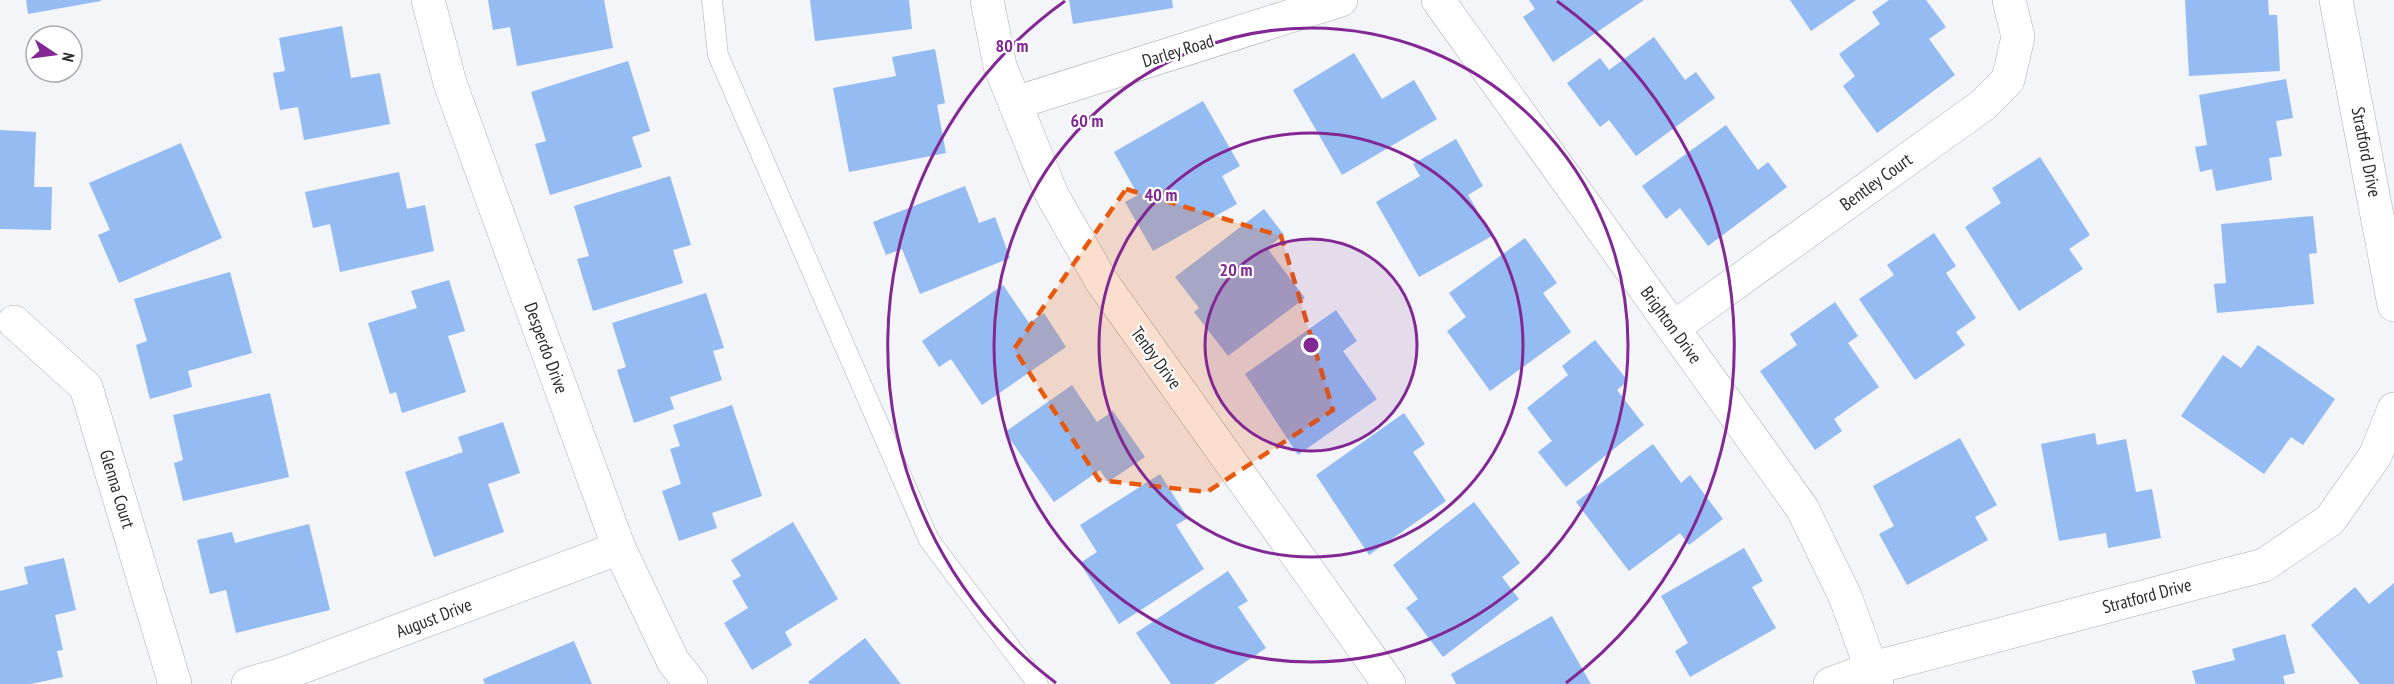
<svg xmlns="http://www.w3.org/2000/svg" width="2394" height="684" font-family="'PT Sans Narrow',sans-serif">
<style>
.building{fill:#95bbf3}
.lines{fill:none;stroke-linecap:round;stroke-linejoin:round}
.service-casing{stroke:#abadaf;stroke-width:21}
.minor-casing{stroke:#abadaf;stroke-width:34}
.service{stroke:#fff;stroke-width:20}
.minor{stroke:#fff;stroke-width:33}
.marked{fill:#e8590c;fill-opacity:0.2;stroke:#e8590c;stroke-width:4.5;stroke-dasharray:12 8;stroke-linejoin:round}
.ring{fill:none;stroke:#822793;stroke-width:3}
.labels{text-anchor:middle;stroke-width:4.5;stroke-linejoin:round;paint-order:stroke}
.street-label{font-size:18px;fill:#2c2d2e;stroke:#fff}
.centre{fill:#822793;stroke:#fff;stroke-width:3}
.ring-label{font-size:18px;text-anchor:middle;font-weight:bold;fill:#822793;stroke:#fff;stroke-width:4.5;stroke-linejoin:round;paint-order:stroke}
</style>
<rect width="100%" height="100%" fill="#f3f5f8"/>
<g class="building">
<polygon points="26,0 101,0 101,1 28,14"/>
<polygon points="488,0 604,0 613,48 517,66 510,27 493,30"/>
<polygon points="810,0 909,0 912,29 815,41"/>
<polygon points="1069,0 1172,0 1173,8 1073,24"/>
<polygon points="1529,0 1644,0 1553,62 1523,17 1535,9"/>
<polygon points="1790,0 1856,0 1811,31"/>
<polygon points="1889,0 1926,0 1946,27 1929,39 1955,75 1877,133 1843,86 1855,76 1839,54 1880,24 1872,12"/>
<polygon points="2185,0 2268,0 2269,15 2277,15 2280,71 2189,76"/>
<polygon points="342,26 351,78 380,73 390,124 304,140 298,107 280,110 273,73 285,71 279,38"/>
<polygon points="1654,37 1685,80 1696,72 1715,98 1636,156 1609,120 1600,127 1567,83 1600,58 1609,70"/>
<polygon points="935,49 945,103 937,105 946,153 849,172 833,88 896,76 892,57"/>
<polygon points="1354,53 1382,99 1414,80 1437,119 1342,175 1293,90"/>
<polygon points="628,61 650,131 632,137 642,167 550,195 535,144 546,141 531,92"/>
<polygon points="2286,79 2293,118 2276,121 2282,156 2269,158 2272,180 2216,191 2212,169 2200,172 2195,147 2207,145 2199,95"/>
<polygon points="1203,101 1240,166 1222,176 1237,204 1153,251 1125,202 1138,195 1114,152"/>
<polygon points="1726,125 1758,170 1768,162 1787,187 1708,246 1680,208 1666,219 1642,186"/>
<polygon points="0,130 36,132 34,187 52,187 51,230 0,229"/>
<polygon points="1456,139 1483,186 1468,195 1492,236 1419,277 1376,202 1420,176 1413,164"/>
<polygon points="181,143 222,238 119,283 98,235 110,230 89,183"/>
<polygon points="2040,157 2090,235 2069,249 2083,269 2019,311 1965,227 2001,203 1992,188"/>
<polygon points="399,172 407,209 425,205 434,251 340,272 330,224 313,228 305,192"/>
<polygon points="670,176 691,245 673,250 683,283 593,311 577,259 589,256 574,206"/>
<polygon points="965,186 979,223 995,217 1010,258 920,294 902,249 886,255 873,222"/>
<polygon points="1264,209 1284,235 1267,248 1305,298 1228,356 1194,312 1199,308 1175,277"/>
<polygon points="2313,216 2317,253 2309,254 2314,304 2217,313 2214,284 2226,283 2221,224"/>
<polygon points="1934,233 1956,266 1946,273 1976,318 1956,332 1965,345 1915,380 1859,299 1894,275 1887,265"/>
<polygon points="1525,238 1557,283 1543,293 1571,332 1490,391 1447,331 1466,317 1449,293"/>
<polygon points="230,272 252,353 188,371 192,387 150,399 136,345 147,341 134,299"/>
<polygon points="449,280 465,331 448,336 466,392 402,413 396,392 390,394 368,323 417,308 411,291"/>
<polygon points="1003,285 1029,323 1044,313 1066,347 982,405 951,359 939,367 922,341"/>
<polygon points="706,293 724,348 713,351 722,380 670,397 674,409 634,423 617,370 626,367 612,323"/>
<polygon points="1835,302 1858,336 1848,343 1879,387 1834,419 1842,431 1815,450 1760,371 1797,345 1790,334"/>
<polygon points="1336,310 1357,341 1343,351 1377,399 1298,455 1245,374"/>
<polygon points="1595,340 1628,381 1617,390 1644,425 1566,487 1538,452 1552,441 1527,408 1568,375 1562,366"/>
<polygon points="2258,345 2335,399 2303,445 2291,437 2264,474 2181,416 2223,355 2241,368"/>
<polygon points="1072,385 1097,422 1113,411 1145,457 1108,482 1100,470 1054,502 1005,432"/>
<polygon points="270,393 289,477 183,501 174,463 183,460 173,415"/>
<polygon points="732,405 762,496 712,513 717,528 679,541 662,491 681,484 670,449 680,446 673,425"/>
<polygon points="1404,413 1425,444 1413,452 1446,501 1369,555 1316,475"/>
<polygon points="503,422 520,473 488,484 504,532 434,557 405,472 463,452 458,437"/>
<polygon points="2095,433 2097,445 2126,439 2136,492 2152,489 2161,538 2108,548 2106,533 2059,541 2041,444"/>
<polygon points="1960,438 1997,505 1975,517 1988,540 1907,585 1879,534 1894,526 1873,486"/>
<polygon points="1653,444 1681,483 1690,475 1723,519 1689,545 1680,533 1629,571 1576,502"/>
<polygon points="1160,474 1188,518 1176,525 1204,569 1119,624 1080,563 1097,552 1080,525"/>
<polygon points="1474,502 1520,563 1502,577 1519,599 1443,657 1406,608 1418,599 1393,565"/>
<polygon points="793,522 838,599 785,632 792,645 752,670 724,623 748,608 732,581 741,576 731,560"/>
<polygon points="309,524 330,610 236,633 226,590 210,594 197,540 232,532 235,543"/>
<polygon points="1744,548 1763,581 1752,587 1776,628 1690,677 1675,651 1688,643 1661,596"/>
<polygon points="64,558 76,610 55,615 63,650 57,651 63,677 31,684 0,684 0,591 28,584 24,567"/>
<polygon points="1228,571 1248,601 1238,607 1266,648 1213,684 1171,684 1136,633"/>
<polygon points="2394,583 2394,684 2360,684 2311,625 2355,587 2369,604"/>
<polygon points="1552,616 1591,684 1456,684 1451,674"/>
<polygon points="2285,634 2295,673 2283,676 2285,684 2196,684 2192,671 2235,660 2232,649"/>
<polygon points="865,638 901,684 810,684 808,682"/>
<polygon points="574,641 592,684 485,684 483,679"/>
</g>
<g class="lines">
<defs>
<polyline id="service" points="712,0 718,55 929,540 1038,684"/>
<g id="minor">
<polyline points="428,0 450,83 619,548 673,661 691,684"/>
<polyline points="987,0 1000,66 1052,195 1102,282 1389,684"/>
<polyline points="1438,0 1802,508 1845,596 1877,684"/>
<polyline points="2336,0 2394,305"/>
<polyline points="1015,103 1341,0"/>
<polyline points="14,322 86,387 175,684"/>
<polyline points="1673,328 1983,105 2008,80 2018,37 2009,0"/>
<polyline points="248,684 286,673 619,548"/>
<polyline points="1830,684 1873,668 2264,565 2330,520 2375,456 2394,409"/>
</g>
</defs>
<use href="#service" class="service-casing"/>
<use href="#minor" class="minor-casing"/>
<use href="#service" class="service"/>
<use href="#minor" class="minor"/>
</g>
<path class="marked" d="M1126 189 1281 236 1333 410 1207 492 1099 480 1014 349Z"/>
<circle cx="1311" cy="345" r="106" fill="#822793" fill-opacity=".12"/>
<g class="ring">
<circle cx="1311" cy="345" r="106"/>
<circle cx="1311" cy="345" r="212"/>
<circle cx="1311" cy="345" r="317"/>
<path d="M1056 683A423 423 0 0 1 1065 1M1557 1A423 423 0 0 1 1566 683"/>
</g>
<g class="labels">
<g class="street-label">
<text transform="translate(1178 51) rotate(-17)" y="6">Darley Road</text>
<text transform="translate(2366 152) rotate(79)" y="6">Stratford Drive</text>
<text transform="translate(1876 182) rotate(-36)" y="6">Bentley Court</text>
<text transform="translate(1671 325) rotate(54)" y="6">Brighton Drive</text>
<text transform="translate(546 348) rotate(70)" y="6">Desperdo Drive</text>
<text transform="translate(1156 358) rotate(54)" y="6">Tenby Drive</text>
<text transform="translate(117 489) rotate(73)" y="6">Glenna Court</text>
<text transform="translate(2147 596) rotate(-15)" y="6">Stratford Drive</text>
<text transform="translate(434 618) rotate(-21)" y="6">August Drive</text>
</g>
</g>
<circle cx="1311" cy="345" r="9" class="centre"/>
<g class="ring-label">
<text x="1012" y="52">80 m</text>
<text x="1087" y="127">60 m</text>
<text x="1161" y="201">40 m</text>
<text x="1236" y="276">20 m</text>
</g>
<g transform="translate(54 54) rotate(103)"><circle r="28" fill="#ffffff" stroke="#ababab" stroke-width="1.5"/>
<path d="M0-4.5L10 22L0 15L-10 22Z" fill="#822793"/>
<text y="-9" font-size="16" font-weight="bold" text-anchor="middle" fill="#2c2d2e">N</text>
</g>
</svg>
